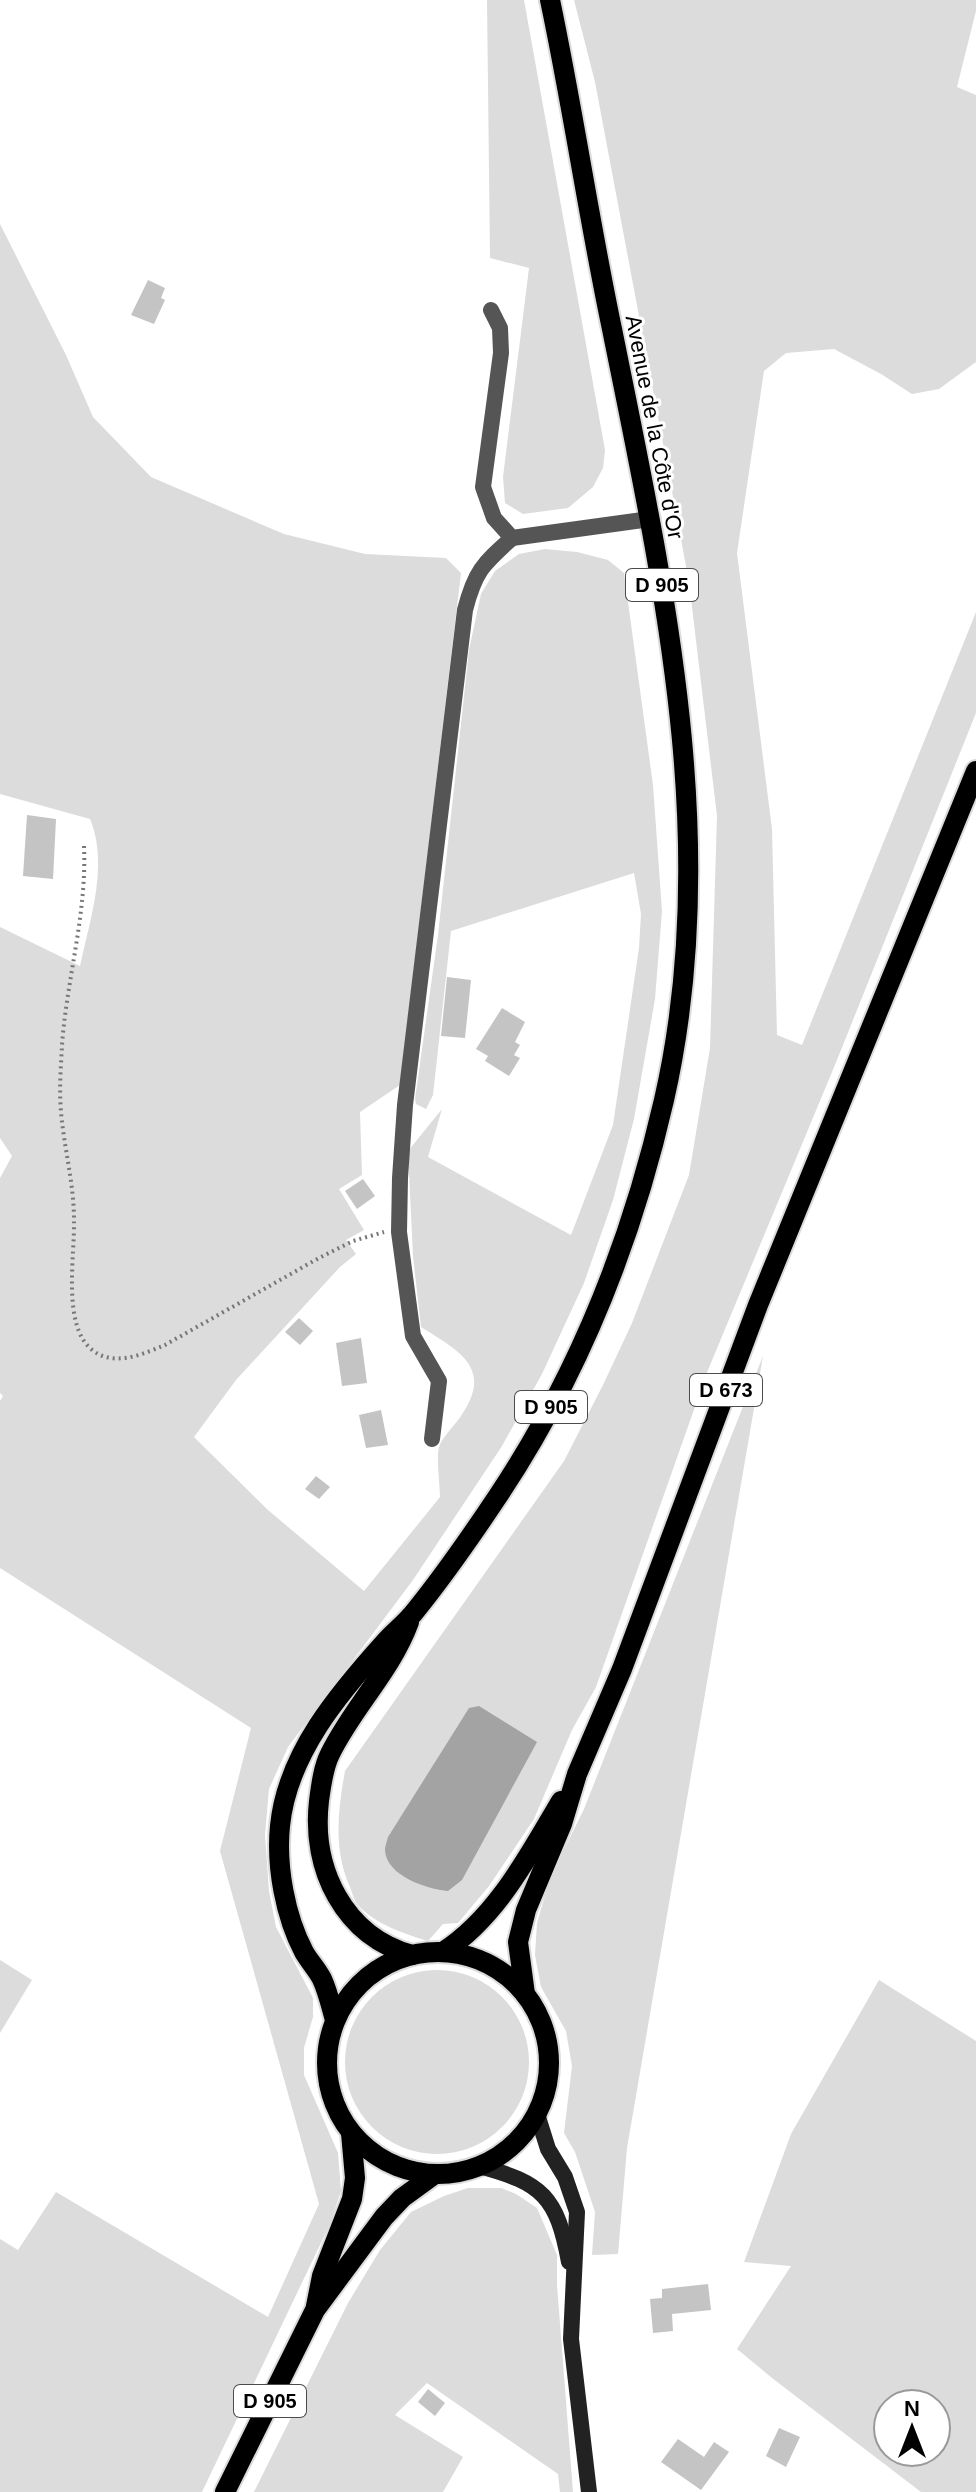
<svg xmlns="http://www.w3.org/2000/svg" width="976" height="2492" font-family="Helvetica,sans-serif">
<style>
.green{fill:#dcdcdc;fill-rule:evenodd}
.water{fill:#a3a3a3}
.building{fill:#c4c4c4}
.lines{fill:none;stroke-linecap:round;stroke-linejoin:round}
.primary-casing{stroke:#dbdbdb;stroke-width:24}
.path{stroke:#777;stroke-width:4;stroke-dasharray:2 4;stroke-linecap:butt}
.street{stroke:#555;stroke-width:16}
.secondary{stroke:#222;stroke-width:16}
.primary{stroke:#000;stroke-width:20}
.labels{text-anchor:middle;stroke-width:6;stroke-linejoin:round;paint-order:stroke}
.shield{fill:#fff;stroke:#4c4c4c;stroke-width:2}
.shield-label{font-size:20px;font-weight:bold;fill:#000}
.street-label{font-size:22px;fill:#000;stroke:#fff}
</style>
<rect width="100%" height="100%" fill="#fff"/>
<g class="green">
<polygon points="487,0 524,0 605,450 603,468 593,487 568,508 523,514 505,503 503,477 529,268 490,258"/>
<path d="M574 0H976V11L957 87 976 95V362L939 389 912 394 881 374 834 349 786 353 764 371 737 553 772 829 777 1035 802 1045 976 612V713L837 1060 708 1370 596 1687 572 1730 534 1819 489 1886 458 1923 443 1924 428 1941C405 1934 374 1924 357 1904 354 1900 352 1892 350 1887 333 1849 338 1810 345 1771L564 1461 603 1385 632 1323 689 1175 710 1048 717 816 689 582 595 82Z"/>
<path d="M0 224 66 355 93 417 151 477 284 534 365 554 446 558 461 573 400 1085 360 1112 362 1175 339 1189 364 1230 346 1240 356 1254 340 1267 236 1380 194 1437 268 1510 364 1591 440 1497C440 1484 436 1458 439 1447 442 1437 455 1425 461 1416 494 1368 459 1351 421 1327L413 1256 408 1151 442 1109 428 1157 571 1235 613 1125 639 948 641 914 634 873 451 931 433 1095 426 1109 416 1104 415 1099 438 935 469 650 481 594 495 571 519 554 545 549 577 552 608 560 624 573 653 785 662 911 655 999 634 1119 613 1200 584 1283 542 1374 502 1446 413 1580 288 1747 269 1789 265 1835 269 1891 276 1927 313 1998V2017L304 2048V2075L338 2153 341 2191 330 2224 202 2492H0V2239L18 2250 56 2192 268 2317 319 2204 220 1851 251 1728 0 1568V1401L3 1396 0 1393V1178L12 1156 0 1138V927L80 966C90 919 109 865 90 819L0 794Z"/>
<polygon points="763,1356 627,2148 618,2254 592,2255 595,2212 575,2152 564,2133 572,2066 566,2031 541,1987 535,1955 537,1923 550,1878 584,1809"/>
<polygon points="0,1960 32,1980 0,2033"/>
<circle cx="437" cy="2062" r="92"/>
<path d="M879 1980 976 2041V2492H921L772 2378 737 2349 791 2266 744 2262 791 2134ZM936 2404V2452H888V2404Z"/>
<polygon points="468,2188 501,2188 516,2194 537,2208 557,2255 557,2285 573,2492 560,2492 558,2474 427,2383 395,2415 463,2457 443,2492 254,2492 348,2303 380,2250 411,2212 444,2196"/>
</g>
<path class="water" d="M479 1706 537 1742 462 1880 448 1891C427 1889 386 1876 385 1850 385 1846 387 1841 388 1837L469 1708Z"/>
<g class="building">
<polygon points="148,280 165,288 161,298 165,300 154,324 131,315"/>
<polygon points="27,815 56,819 53,879 23,876"/>
<polygon points="447,977 471,980 465,1038 441,1036"/>
<polygon points="502,1008 525,1022 515,1042 520,1045 514,1055 520,1058 509,1076 485,1061 488,1056 476,1049"/>
<polygon points="363,1179 375,1196 357,1209 345,1191"/>
<polygon points="299,1318 313,1331 300,1345 285,1332"/>
<polygon points="361,1338 367,1383 342,1386 336,1343"/>
<polygon points="381,1410 388,1445 366,1448 359,1415"/>
<polygon points="316,1476 330,1487 319,1499 305,1489"/>
<polygon points="708,2284 711,2310 672,2314 673,2331 653,2333 650,2299 662,2298 662,2289"/>
<polygon points="428,2389 445,2403 435,2416 418,2402"/>
<polygon points="779,2428 800,2437 786,2467 766,2456"/>
<polygon points="678,2439 704,2457 714,2442 729,2452 701,2490 661,2462"/>
</g>
<g class="lines">
<defs>
<g id="primary">
<path d="M409 1622C391 1671 353 1707 330 1754 323 1768 321 1786 319 1801 311 1869 344 1936 412 1955"/>
<circle cx="438" cy="2063" r="111"/>
<path d="M443 1952C497 1917 529 1855 561 1801"/>
<polyline points="525,1994 518,1942 526,1910 562,1824 577,1774 622,1669 758,1305 976,771"/>
<path d="M335 2020C331 2006 328 1992 322 1979 317 1969 309 1961 304 1952 285 1916 276 1866 280 1826 287 1754 339 1693 386 1641 395 1631 407 1622 416 1610 445 1574 472 1535 498 1496 578 1376 632 1240 664 1100 723 842 663 583 612 329 589 220 573 109 550 0"/>
<polyline points="316,2306 322,2276 352,2199 355,2178 351,2133"/>
<polyline points="225,2492 315,2310 384,2217 402,2198 435,2174"/>
</g>
</defs>
<use href="#primary" class="primary-casing"/>
<path class="path" d="M84 846C87 913 67 978 62 1045 61 1067 59 1089 61 1112 64 1148 74 1183 74 1220 75 1255 62 1324 91 1349 113 1368 143 1354 165 1345L319 1258 353 1241 384 1232"/>
<g class="street">
<polyline points="512,538 650,519"/>
<path d="M432 1439 439 1381 413 1336 399 1232 400 1178 405 1105 465 610C475 571 483 564 512 538L494 518 483 487 501 353 500 328 491 310"/>
</g>
<g class="secondary">
<polyline points="537,2114 548,2149 565,2177 577,2212 571,2339 589,2492"/>
<path d="M479 2166C543 2183 557 2197 569 2262"/>
</g>
<use href="#primary" class="primary"/>
</g>
<g class="labels">
<g class="shield">
<rect x="626" y="569" width="72" height="32" rx="6"/>
<rect x="690" y="1374" width="72" height="32" rx="6"/>
<rect x="515" y="1391" width="72" height="32" rx="6"/>
<rect x="234" y="2385" width="72" height="32" rx="6"/>
</g>
<g class="shield-label">
<text x="662" y="592">D 905</text>
<text x="726" y="1397">D 673</text>
<text x="551" y="1414">D 905</text>
<text x="270" y="2408">D 905</text>
</g>
<g class="street-label">
<text transform="translate(655 427) rotate(79)" y="8">Avenue de la Côte d'Or</text>
</g>
</g>
<g transform="translate(912 2428)"><circle r="38" fill="#ffffff" stroke="#999999" stroke-width="2"/>
<path d="M0-6L14 30L0 20L-14 30Z" fill="#000000"/>
<text y="-12" font-size="22" font-weight="bold" text-anchor="middle" fill="#000000">N</text>
</g>
</svg>
